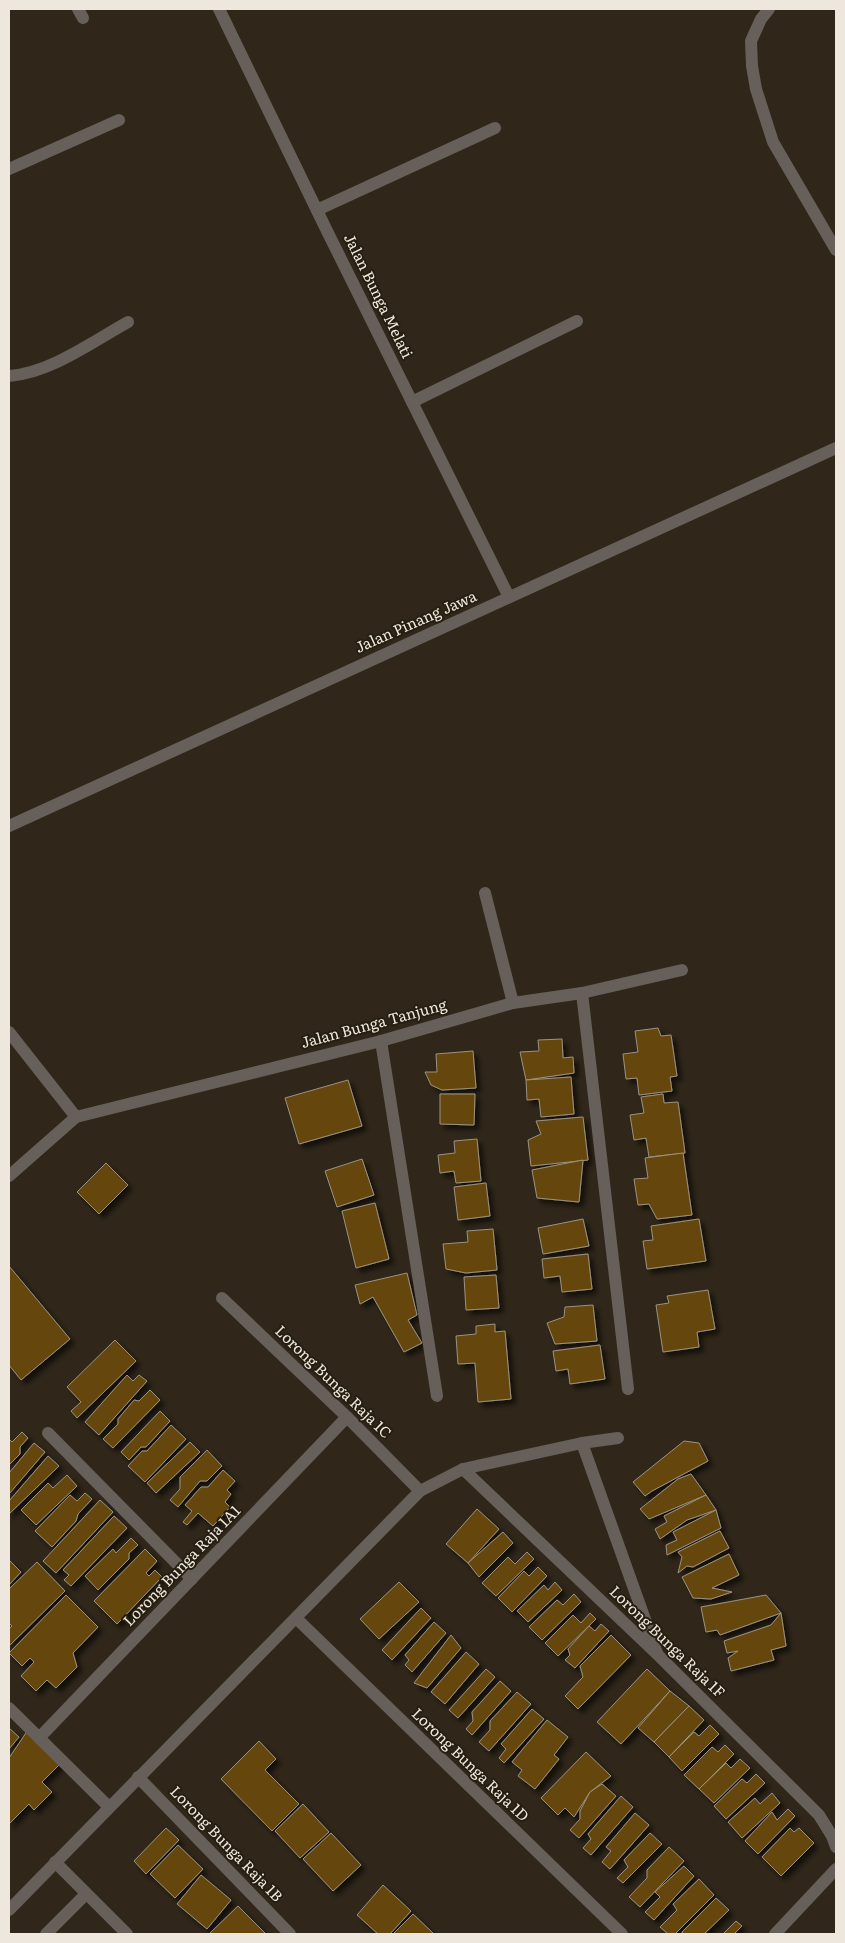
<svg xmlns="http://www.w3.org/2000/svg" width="845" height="1943" font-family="Literata,serif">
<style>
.building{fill:#654707;stroke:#9c9282;filter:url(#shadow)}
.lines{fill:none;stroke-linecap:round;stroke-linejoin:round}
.street{stroke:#665f5a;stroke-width:12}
.labels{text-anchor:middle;stroke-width:4;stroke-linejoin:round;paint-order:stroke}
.street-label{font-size:15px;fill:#ede7de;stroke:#261e10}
</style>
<defs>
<filter id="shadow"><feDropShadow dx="4.5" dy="4.5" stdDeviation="2.5" flood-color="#0009"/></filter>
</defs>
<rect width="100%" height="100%" fill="#30271a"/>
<g class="building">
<polygon points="658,1028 661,1036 671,1035 677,1076 670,1077 672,1091 639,1095 637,1078 626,1079 623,1054 638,1052 635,1031"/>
<polygon points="562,1039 563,1058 573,1057 574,1073 526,1080 520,1052 539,1051 538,1040"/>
<polygon points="473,1051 476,1088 442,1090 431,1085 425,1072 437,1072 436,1054"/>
<polygon points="571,1077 574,1114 541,1117 539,1099 527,1100 526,1080"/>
<polygon points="348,1080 362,1126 299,1144 285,1098"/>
<polygon points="440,1094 475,1094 474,1125 440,1124"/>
<polygon points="663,1094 664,1103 678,1102 685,1153 649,1157 646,1138 634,1140 630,1115 644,1113 641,1097"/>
<polygon points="583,1117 588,1160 531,1166 528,1140 541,1134 536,1121"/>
<polygon points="477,1139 481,1181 456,1183 454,1171 440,1173 438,1155 455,1153 454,1141"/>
<polygon points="683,1153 692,1215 657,1219 649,1204 638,1205 634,1179 648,1178 645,1158"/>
<polygon points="362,1159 374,1195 337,1207 325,1171"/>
<polygon points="583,1160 579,1202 537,1198 532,1170"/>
<polygon points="106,1163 128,1185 99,1214 77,1192"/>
<polygon points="486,1183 490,1216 458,1220 454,1187"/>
<polygon points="375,1203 389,1259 356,1268 342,1211"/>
<polygon points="583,1219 589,1246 543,1254 538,1228"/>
<polygon points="699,1219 706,1261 647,1269 643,1241 653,1240 651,1226"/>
<polygon points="493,1229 497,1270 466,1273 446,1269 443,1244 468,1242 467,1231"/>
<polygon points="588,1254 592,1289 562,1292 560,1276 544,1278 542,1259"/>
<polygon points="9,1266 70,1339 21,1380 9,1365"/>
<polygon points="407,1273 417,1315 408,1320 422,1343 404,1352 373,1297 360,1304 355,1285"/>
<polygon points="496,1275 499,1308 466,1310 464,1277"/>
<polygon points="708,1290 715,1329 697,1332 699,1347 663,1352 656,1305 669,1303 667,1296"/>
<polygon points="593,1305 597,1341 555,1344 547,1323 564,1317 565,1307"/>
<polygon points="495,1324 495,1332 505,1331 511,1399 478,1402 475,1363 458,1364 456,1336 476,1334 476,1326"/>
<polygon points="115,1340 136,1361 77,1418 71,1411 81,1402 67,1387"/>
<polygon points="600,1345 605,1379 570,1384 568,1369 556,1371 553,1351"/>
<polygon points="127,1375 133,1381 139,1375 147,1381 99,1435 85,1422"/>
<polygon points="150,1390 160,1400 113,1448 103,1439 118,1424 118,1419 134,1400 139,1401"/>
<polygon points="160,1411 170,1421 146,1447 141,1447 129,1460 121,1452"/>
<polygon points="171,1425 186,1439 145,1482 128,1466 142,1451 147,1451"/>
<polygon points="22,1432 28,1438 20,1447 20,1454 9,1465 9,1439 12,1442"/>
<polygon points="684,1441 699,1443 708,1461 652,1491 645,1496 633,1482"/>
<polygon points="190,1442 200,1452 156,1493 147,1483"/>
<polygon points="34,1443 45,1452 9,1494 9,1473"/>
<polygon points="207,1450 222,1466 207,1481 200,1481 178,1507 170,1500 180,1489 180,1477"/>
<polygon points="48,1456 59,1466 9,1514 9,1501"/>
<polygon points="223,1470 235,1481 227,1490 231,1494 225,1502 230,1507 213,1526 198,1513 187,1525 183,1522 192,1511 185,1505 201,1487 208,1487"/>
<polygon points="691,1474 706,1495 649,1519 640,1509 678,1479"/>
<polygon points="67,1475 77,1486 36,1525 21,1510 48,1483 53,1488"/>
<polygon points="85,1493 92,1499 78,1514 76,1521 52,1547 35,1531 70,1495 77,1501"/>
<polygon points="706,1495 716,1510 687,1520 660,1539 655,1529 667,1522 664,1516"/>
<polygon points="100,1500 113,1512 56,1573 43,1561"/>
<polygon points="477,1509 499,1529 468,1563 446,1544"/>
<polygon points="716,1510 721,1528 667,1555 666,1545 677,1540 673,1532"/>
<polygon points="114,1516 127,1528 71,1586 64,1580 69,1575 63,1570"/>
<polygon points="720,1531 729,1548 693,1567 687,1566 678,1573 682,1557 678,1552"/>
<polygon points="503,1532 513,1543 479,1577 468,1563"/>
<polygon points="131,1538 138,1545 129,1553 129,1559 98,1590 85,1576 113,1549 116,1553"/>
<polygon points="145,1549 157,1561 146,1573 149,1576 155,1570 162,1577 117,1624 94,1601"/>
<polygon points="527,1552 534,1559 496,1596 482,1583 508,1557 515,1564"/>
<polygon points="729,1554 739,1575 712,1588 732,1592 711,1599 693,1598 682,1577"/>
<polygon points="9,1560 21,1572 9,1585"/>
<polygon points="37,1562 65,1591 9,1646 9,1629 12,1626 9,1623 9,1589"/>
<polygon points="538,1567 547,1576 512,1612 498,1598 524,1571 529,1576"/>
<polygon points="399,1582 419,1602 379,1639 360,1619"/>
<polygon points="555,1582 562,1590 528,1622 517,1611 544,1585 548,1590"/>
<polygon points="574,1594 581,1602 542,1640 529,1627 557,1600 563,1605"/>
<polygon points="66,1595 98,1627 73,1653 77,1667 56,1688 47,1680 36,1691 21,1676 34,1662 30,1658 22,1666 9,1653"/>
<polygon points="766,1595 781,1613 720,1635 717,1630 706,1632 701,1607"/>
<polygon points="421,1608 431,1618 392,1660 382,1650"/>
<polygon points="590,1613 596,1619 558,1656 545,1643 573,1615 581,1623"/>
<polygon points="781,1613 786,1646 771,1650 774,1660 731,1671 728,1658 738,1651 727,1653 724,1641 771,1625"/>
<polygon points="434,1622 446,1633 412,1672 405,1665 409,1660 405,1655"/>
<polygon points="601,1624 609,1631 575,1668 565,1660 570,1655 568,1649 589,1626 595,1631"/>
<polygon points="451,1635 461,1648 427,1688 414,1683"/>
<polygon points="611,1635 631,1655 578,1709 565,1696 583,1677 580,1666"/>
<polygon points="466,1652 479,1664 445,1704 431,1692"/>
<polygon points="486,1669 495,1677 458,1718 449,1710"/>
<polygon points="647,1669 670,1691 621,1744 597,1722"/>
<polygon points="500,1681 511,1691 472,1735 466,1729 473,1721 472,1712"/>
<polygon points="670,1691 689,1706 654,1742 638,1728"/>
<polygon points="517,1692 531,1704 489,1751 479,1742 490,1730 490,1721"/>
<polygon points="689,1706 704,1720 669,1757 654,1742"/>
<polygon points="532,1709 544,1719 504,1763 499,1758 506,1749 501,1744"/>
<polygon points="547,1720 568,1737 554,1755 559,1759 535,1789 518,1776 522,1770 512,1762"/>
<polygon points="710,1725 719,1734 682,1771 669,1757 694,1732 699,1736"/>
<polygon points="9,1728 19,1737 9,1749"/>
<polygon points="28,1730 60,1764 42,1782 52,1792 34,1810 29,1804 9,1824 9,1758"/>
<polygon points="259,1741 276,1759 265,1770 299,1804 272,1831 221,1779"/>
<polygon points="725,1745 734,1754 699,1789 684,1775 712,1747 718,1752"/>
<polygon points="586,1752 611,1776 590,1792 574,1817 565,1808 558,1815 541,1798"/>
<polygon points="740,1759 750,1768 714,1803 699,1789 726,1763 731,1768"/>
<polygon points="756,1774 765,1783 726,1819 714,1806 742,1779 747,1783"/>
<polygon points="602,1784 616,1796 579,1838 570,1830 580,1819 580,1811 590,1792"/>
<polygon points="772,1793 780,1803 742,1838 728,1822 755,1798 760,1804"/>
<polygon points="621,1796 633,1807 591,1855 583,1848 591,1839 588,1834"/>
<polygon points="303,1804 329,1832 300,1858 275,1831"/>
<polygon points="788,1809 795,1816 758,1854 745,1841 772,1812 777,1820"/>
<polygon points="635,1813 649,1825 610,1869 602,1862 611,1851 606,1847"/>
<polygon points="166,1828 179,1840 146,1874 134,1861"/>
<polygon points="790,1828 794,1832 799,1828 814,1843 781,1876 762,1857"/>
<polygon points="331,1833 361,1865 333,1891 303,1859"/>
<polygon points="650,1833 662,1844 623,1883 617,1878 628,1867 624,1860"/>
<polygon points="178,1845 203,1869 175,1898 150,1874"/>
<polygon points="669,1847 684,1861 640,1907 629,1897 647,1878 647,1870"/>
<polygon points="684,1866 694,1876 654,1920 645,1912 660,1897 655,1892"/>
<polygon points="201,1875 231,1900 207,1929 177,1904"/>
<polygon points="699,1879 714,1895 675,1934 668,1934 660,1927 677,1910 673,1904"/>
<polygon points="383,1885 411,1911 390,1934 378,1934 357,1915"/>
<polygon points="716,1898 729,1910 704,1934 683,1934 682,1932"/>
<polygon points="238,1906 266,1934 209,1934"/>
<polygon points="413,1914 434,1934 393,1934"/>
<polygon points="736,1921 742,1926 734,1934 723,1934"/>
</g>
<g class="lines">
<g class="street">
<polyline points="78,9 83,18"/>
<polyline points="219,9 328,233 509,597"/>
<polyline points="769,9 761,19 751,41 752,66 756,89 773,142 836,250"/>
<polyline points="9,169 119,120"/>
<polyline points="317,210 495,128"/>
<path d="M9 376C50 373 92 342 128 322"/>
<polyline points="412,402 577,321"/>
<polyline points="9,826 836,448"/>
<polyline points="485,893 513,1003"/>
<polyline points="582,993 628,1389"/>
<polyline points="9,1032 76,1117"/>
<polyline points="381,1041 437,1396"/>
<polyline points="9,1176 76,1117 381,1041 513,1003 582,993 682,970"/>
<polyline points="222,1298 347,1417 420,1491"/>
<polyline points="48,1433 192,1579"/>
<polyline points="582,1443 657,1653"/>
<polyline points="463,1469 658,1655 819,1815 832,1836 836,1847"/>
<polyline points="296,1618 622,1934"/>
<polyline points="9,1708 109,1807"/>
<polyline points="39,1738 347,1417"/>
<polyline points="138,1777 290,1934"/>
<polyline points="55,1862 127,1934"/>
<polyline points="9,1910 420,1491 463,1469 582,1443 618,1438"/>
<polyline points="46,1934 86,1894"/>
<polyline points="775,1934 836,1869"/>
</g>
</g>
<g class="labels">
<g class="street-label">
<text transform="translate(378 296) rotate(64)" y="5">Jalan Bunga Melati</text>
<text transform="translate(416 622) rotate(-24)" y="5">Jalan Pinang Jawa</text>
<text transform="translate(374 1024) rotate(-15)" y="5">Jalan Bunga Tanjung</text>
<text transform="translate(333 1382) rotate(44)" y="5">Lorong Bunga Raja 1C</text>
<text transform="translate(182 1566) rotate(-46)" y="5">Lorong Bunga Raja 1A1</text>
<text transform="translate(667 1642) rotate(44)" y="5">Lorong Bunga Raja 1F</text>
<text transform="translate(470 1765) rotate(44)" y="5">Lorong Bunga Raja 1D</text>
<text transform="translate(226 1844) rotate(46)" y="5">Lorong Bunga Raja 1B</text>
</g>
</g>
<rect width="845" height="1943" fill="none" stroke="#ede7de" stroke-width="20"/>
</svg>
